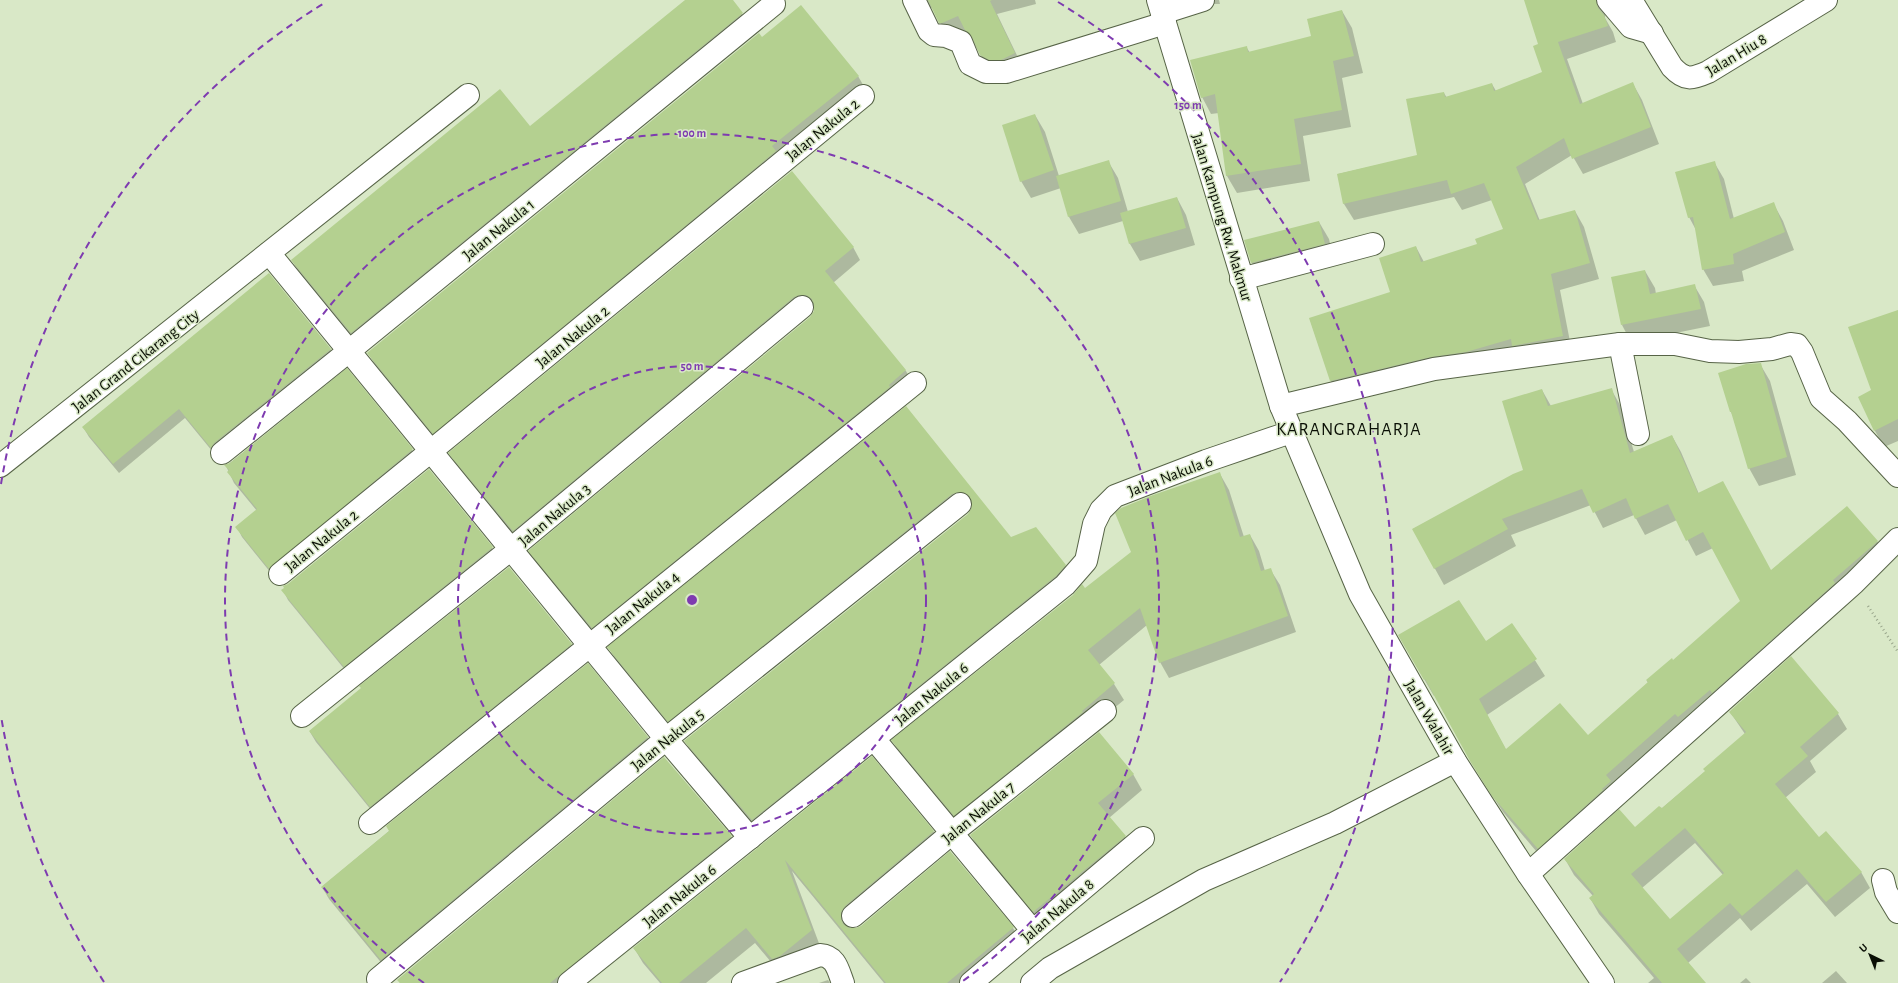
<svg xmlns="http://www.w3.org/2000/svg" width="1898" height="983" font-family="'Alegreya Sans',sans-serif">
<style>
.shadow{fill:#0003;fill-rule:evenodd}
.building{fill:#b4d090;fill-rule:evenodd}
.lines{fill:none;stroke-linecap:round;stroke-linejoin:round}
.street-casing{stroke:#576447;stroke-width:24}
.path{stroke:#99a58b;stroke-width:2.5;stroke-dasharray:1 3;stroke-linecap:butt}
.street{stroke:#fff;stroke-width:22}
.ring{fill:none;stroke:#7e3bb0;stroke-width:2;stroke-dasharray:7 5}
.labels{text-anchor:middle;stroke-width:3;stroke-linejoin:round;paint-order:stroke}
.street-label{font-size:16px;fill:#0a0f05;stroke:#d9e8c7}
.quarter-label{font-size:18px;letter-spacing:1px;fill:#0a0f05;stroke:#d9e8c7}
.centre{fill:#7e3bb0;stroke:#d9e8c7;stroke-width:2}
.ring-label{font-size:12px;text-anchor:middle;font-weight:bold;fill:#7e3bb0;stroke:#d9e8c7;stroke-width:3;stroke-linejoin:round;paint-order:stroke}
</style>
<rect width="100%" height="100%" fill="#d9e8c7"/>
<g class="shadow">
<polygon points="686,0 731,0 742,14 751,29 361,349 301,276 292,260 530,128"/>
<polygon points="921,0 1035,0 1036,4 997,14 1025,72 992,74 969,35 951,42 933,8 925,7"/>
<polygon points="1174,0 1219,0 1220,4 1209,4"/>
<polygon points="1525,0 1601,0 1606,11 1605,18 1613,32 1616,42 1567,59 1583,104 1633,84 1642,100 1659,144 1583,174 1572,155 1525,184 1540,221 1575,211 1584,227 1599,279 1560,290 1572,352 1341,397 1331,381 1310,319 1391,293 1416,247 1424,262 1478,245 1505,230 1492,200 1462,210 1454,197 1354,220 1344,204 1338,174 1418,156 1444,93 1447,98 1492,84 1496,91 1544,72 1539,44"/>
<polygon points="1342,11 1352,28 1363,73 1342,78 1351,127 1303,136 1310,181 1237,193 1227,176 1219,113 1211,114 1202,97 1247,48 1250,53 1312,37"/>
<polygon points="762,38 858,76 866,90 441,446 376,366 368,353"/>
<polygon points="1035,115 1045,132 1059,176 1108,161 1118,178 1128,212 1177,198 1186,215 1195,245 1140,261 1130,244 1123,221 1079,234 1069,217 1061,188 1031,198 1021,181"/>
<polygon points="1714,162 1724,179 1734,219 1773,203 1783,221 1794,250 1742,271 1744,281 1713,286 1703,269 1696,230 1689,217"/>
<polygon points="1319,222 1329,239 1334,261 1262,280 1252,263 1245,241"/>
<polygon points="853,247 860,260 833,283 906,371 913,384 599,640 537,564 530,551 811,317 815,311 814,308 807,307 520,543 457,466 450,453"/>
<polygon points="1645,271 1655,288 1656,294 1694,285 1704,302 1710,326 1631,342 1622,325"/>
<polygon points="269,275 331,350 336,360 217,457 185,418 119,473 89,437 83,427"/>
<polygon points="1898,310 1898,441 1884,447 1875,431 1873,391"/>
<polygon points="1760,364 1770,381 1796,475 1759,486 1749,468 1734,418 1731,412"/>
<polygon points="347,370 412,450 418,460 275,578 242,537 237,527 257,511 234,483 226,466"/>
<polygon points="1611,389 1620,405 1634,452 1672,436 1681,452 1699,494 1771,572 1877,541 1886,557 1547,864 1503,812 1481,778 1435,695 1434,696 1399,636 1486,642 1512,624 1545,676 1487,715 1506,750 1588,737 1648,683 1647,681 1673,661 1742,602 1713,548 1696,556 1677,520 1645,535 1634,515 1603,528 1591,505 1511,535 1516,546 1444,585 1413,529 1524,471 1542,390 1551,406"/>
<polygon points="906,407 1010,538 1065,565 1072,577 759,832 692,753 685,741 969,514 973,505 966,504 675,733 616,660 609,648"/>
<polygon points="429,470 492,548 498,557 350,676 288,600 283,590"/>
<polygon points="1220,474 1229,490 1244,537 1250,535 1259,551 1265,571 1270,569 1280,585 1296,632 1169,678 1160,662 1147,625 1099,665 1114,684 1124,700 964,831 902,757 893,741 1132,553"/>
<polygon points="571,644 577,654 376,816 316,742 310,732"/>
<polygon points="588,665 648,738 654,750 388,971 329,899 322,887"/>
<path d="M1730 712 1838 714 1847 729 1810 761 1816 772 1785 798 1819 838 1861 872 1870 888 1835 917 1807 884 1751 931 1740 918 1688 963 1704 983H1648L1654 978 1599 914 1590 898 1593 896 1574 875 1565 859 1635 828 1661 809 1706 771 1745 734ZM1695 843 1723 875 1669 921 1642 888Z"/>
<polygon points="872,757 934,832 942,847 853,921 849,929 856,929 862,926 950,852 1013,928 1022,943 973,983 884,983 792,871 820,946 781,974 755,943 706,983 660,983 643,963 634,948"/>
<polygon points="664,758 731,837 738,848 571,983 400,983 398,980"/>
<polygon points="1133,774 1142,790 1109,818 1125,837 1134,853 1043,927 980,852 971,835"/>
<polygon points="1836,971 1847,983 1822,983"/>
<polygon points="1746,978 1751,983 1740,983"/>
<polygon points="828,980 830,983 819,983"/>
</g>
<g class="building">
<polygon points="685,0 733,0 743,13 351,333 291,260 500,89 530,126"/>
<polygon points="928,0 992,0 990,1 1015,53 1001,60 989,60 980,55 972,37 965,30 958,16 942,23 939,23"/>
<polygon points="1524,0 1596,0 1598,8 1604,15 1608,26 1558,42 1580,104 1633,82 1651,127 1572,159 1564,138 1516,167 1538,220 1575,210 1590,263 1551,274 1563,336 1512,346 1511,339 1466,352 1431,357 1330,381 1309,318 1390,292 1379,258 1416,246 1421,262 1477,244 1475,239 1503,229 1484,183 1451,194 1447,180 1343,204 1337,174 1417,155 1406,99 1444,92 1445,97 1492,83 1494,91 1542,72 1533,46 1538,44"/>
<polygon points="801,5 859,76 772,146 776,151 433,434 367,353 759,33 762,37"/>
<polygon points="1342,10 1354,56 1333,61 1342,110 1294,119 1301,164 1226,176 1215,94 1201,98 1190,60 1247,46 1248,52 1311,36 1307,19"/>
<polygon points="1035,114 1054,170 1020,182 1002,125"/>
<polygon points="1109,160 1121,201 1068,217 1056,176"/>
<polygon points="1715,161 1730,219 1774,202 1785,232 1733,254 1734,264 1702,270 1693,217 1688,218 1675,172"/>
<polygon points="792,171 854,247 825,271 906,370 889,385 890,387 592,628 528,551 810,317 814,311 814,305 812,299 806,295 800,295 794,297 513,531 448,453"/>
<polygon points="1177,197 1186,228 1129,244 1120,213"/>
<polygon points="1319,221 1325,244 1251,263 1244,240"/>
<polygon points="1645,270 1650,294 1695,284 1701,309 1621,325 1611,277"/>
<polygon points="269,273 331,349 214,443 211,448 179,409 113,464 82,427"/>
<polygon points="1898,310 1898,419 1874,431 1858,397 1871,390 1848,327"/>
<polygon points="1761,363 1787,457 1748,469 1731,412 1730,412 1718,373 1746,364"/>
<polygon points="347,368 413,449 269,569 235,527 257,509 227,472 229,470 224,465 230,463"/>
<polygon points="1612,388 1630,453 1672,435 1698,493 1723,481 1771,570 1847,506 1878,541 1833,580 1835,583 1712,693 1710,690 1678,717 1675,714 1606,775 1611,781 1602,789 1603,790 1538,849 1492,796 1470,761 1425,679 1424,680 1398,635 1459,600 1486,641 1512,623 1537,659 1479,699 1506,749 1560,703 1588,735 1648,682 1646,680 1672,658 1673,660 1740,601 1703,532 1686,541 1668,504 1635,519 1626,498 1593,513 1582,489 1502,519 1508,529 1434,569 1412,529 1513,474 1523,470 1502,401 1542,389 1548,406"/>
<polygon points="906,406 1011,537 1036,527 1066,565 1056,576 752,820 684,741 968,514 971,509 972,503 969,496 965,493 959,492 952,494 668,722 607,647"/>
<polygon points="429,469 493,547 344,667 281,590 284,588 283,586 288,584"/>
<polygon points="1220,472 1240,537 1250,534 1261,571 1271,568 1288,616 1159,663 1140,608 1088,650 1115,683 1082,711 1083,712 954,816 891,740 1073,595 1082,584 1085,588 1131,552 1115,513 1121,508 1153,495"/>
<polygon points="509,567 572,644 370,807 309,731 361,688 359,686"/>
<path d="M1791 656 1839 713 1800 747 1808 756 1775 784 1819 837 1826 831 1862 872 1826 902 1797 869 1742 916 1730 903 1677 949 1706 983H1662L1589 898 1594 894 1564 859 1619 809 1635 827 1659 806 1662 808 1705 771 1703 769 1746 732 1729 712ZM1685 828 1724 873 1670 919 1631 874Z"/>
<polygon points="588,663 648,737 381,960 321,887 389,831 386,826"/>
<polygon points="1099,732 1134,774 1098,803 1126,836 1033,912 970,835"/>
<polygon points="872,756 934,831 845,906 841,912 841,918 843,924 849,928 856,928 861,926 950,851 1014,927 947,983 886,983 785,860 812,930 780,956 772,959 746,928 679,983 662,983 633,948"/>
<polygon points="664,757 732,836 550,983 400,983 397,980"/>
</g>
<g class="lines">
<defs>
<g id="street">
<polyline points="914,0 929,31 934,35 946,36 961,42 970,64 986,72 1006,72 1165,23"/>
<polyline points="1158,0 1281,406 1360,594 1455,761 1528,874 1603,983"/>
<polyline points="1608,0 1631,27 1652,33"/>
<path d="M1631 0 1672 67C1685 81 1692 79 1708 72L1826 0"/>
<polyline points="1162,13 1203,0"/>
<polyline points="269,253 666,739 750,838"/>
<polyline points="1241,279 1373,244"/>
<polyline points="1620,344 1638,434"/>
<polyline points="1281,406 1434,369 1620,344 1675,344 1710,351 1739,352 1772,349 1790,344 1797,345 1802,352 1821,398 1847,421 1898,476"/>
<polyline points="222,453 349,351 774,4"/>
<polyline points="0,466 468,95"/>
<polyline points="280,574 431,451 863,96"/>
<polyline points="302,716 511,549 802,307"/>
<polyline points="874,739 1033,931"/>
<polyline points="370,823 915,383"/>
<polyline points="1528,874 1854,583 1898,539"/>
<polyline points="1883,880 1886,892 1898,912"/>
<polyline points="853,916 952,833 1105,711"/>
<polyline points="378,979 666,739 960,504"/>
<polyline points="569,983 1065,585 1086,561 1094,524 1101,510 1115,496 1206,461 1291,432"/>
<path d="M743 983 820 955C836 956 838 970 843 983"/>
<polyline points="971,983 1143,838"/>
<polyline points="1032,983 1050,968 1204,880 1335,823 1455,761"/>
</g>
</defs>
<use href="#street" class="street-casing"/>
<polyline class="path" points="1868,606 1898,652"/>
<use href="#street" class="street"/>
</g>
<g class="ring">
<circle cx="692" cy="600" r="234"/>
<path d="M424 983A467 467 0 1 1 960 983"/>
<path d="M104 982A701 701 0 0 1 1 716M1 484A701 701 0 0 1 326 2M1058 2A701 701 0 0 1 1280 982"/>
</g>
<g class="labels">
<g class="street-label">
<text transform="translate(1736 54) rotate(-31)" y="6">Jalan Hiu 8</text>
<text transform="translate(822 129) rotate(-39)" y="6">Jalan Nakula 2</text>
<text transform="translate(1223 217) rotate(73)" y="6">Jalan Kampung Rw. Makmur</text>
<text transform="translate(498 229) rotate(-39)" y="6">Jalan Nakula 1</text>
<text transform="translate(572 336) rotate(-39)" y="6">Jalan Nakula 2</text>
<text transform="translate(135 360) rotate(-38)" y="6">Jalan Grand Cikarang City</text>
<text transform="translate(1170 475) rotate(-21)" y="6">Jalan Nakula 6</text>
<text transform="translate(554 514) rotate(-40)" y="6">Jalan Nakula 3</text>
<text transform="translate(321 540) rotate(-39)" y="6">Jalan Nakula 2</text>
<text transform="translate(642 602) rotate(-39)" y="6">Jalan Nakula 4</text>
<text transform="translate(931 693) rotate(-39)" y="6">Jalan Nakula 6</text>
<text transform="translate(1430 717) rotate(60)" y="6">Jalan Walahir</text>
<text transform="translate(667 739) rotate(-39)" y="6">Jalan Nakula 5</text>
<text transform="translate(978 812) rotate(-39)" y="6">Jalan Nakula 7</text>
<text transform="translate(679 895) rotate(-39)" y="6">Jalan Nakula 6</text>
<text transform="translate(1057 910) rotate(-40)" y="6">Jalan Nakula 8</text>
</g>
<g class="quarter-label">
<text x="1349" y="435">KARANGRAHARJA</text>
</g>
</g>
<circle cx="692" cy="600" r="6" class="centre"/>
<g class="ring-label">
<text x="1188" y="109">150 m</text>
<text x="692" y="137">100 m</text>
<text x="692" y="370">50 m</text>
</g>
<g transform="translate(1870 955) rotate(317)" stroke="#d9e8c7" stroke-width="3" paint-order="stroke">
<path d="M0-3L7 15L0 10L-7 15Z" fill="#0a0f05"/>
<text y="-6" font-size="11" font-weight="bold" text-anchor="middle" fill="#0a0f05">U</text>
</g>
</svg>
